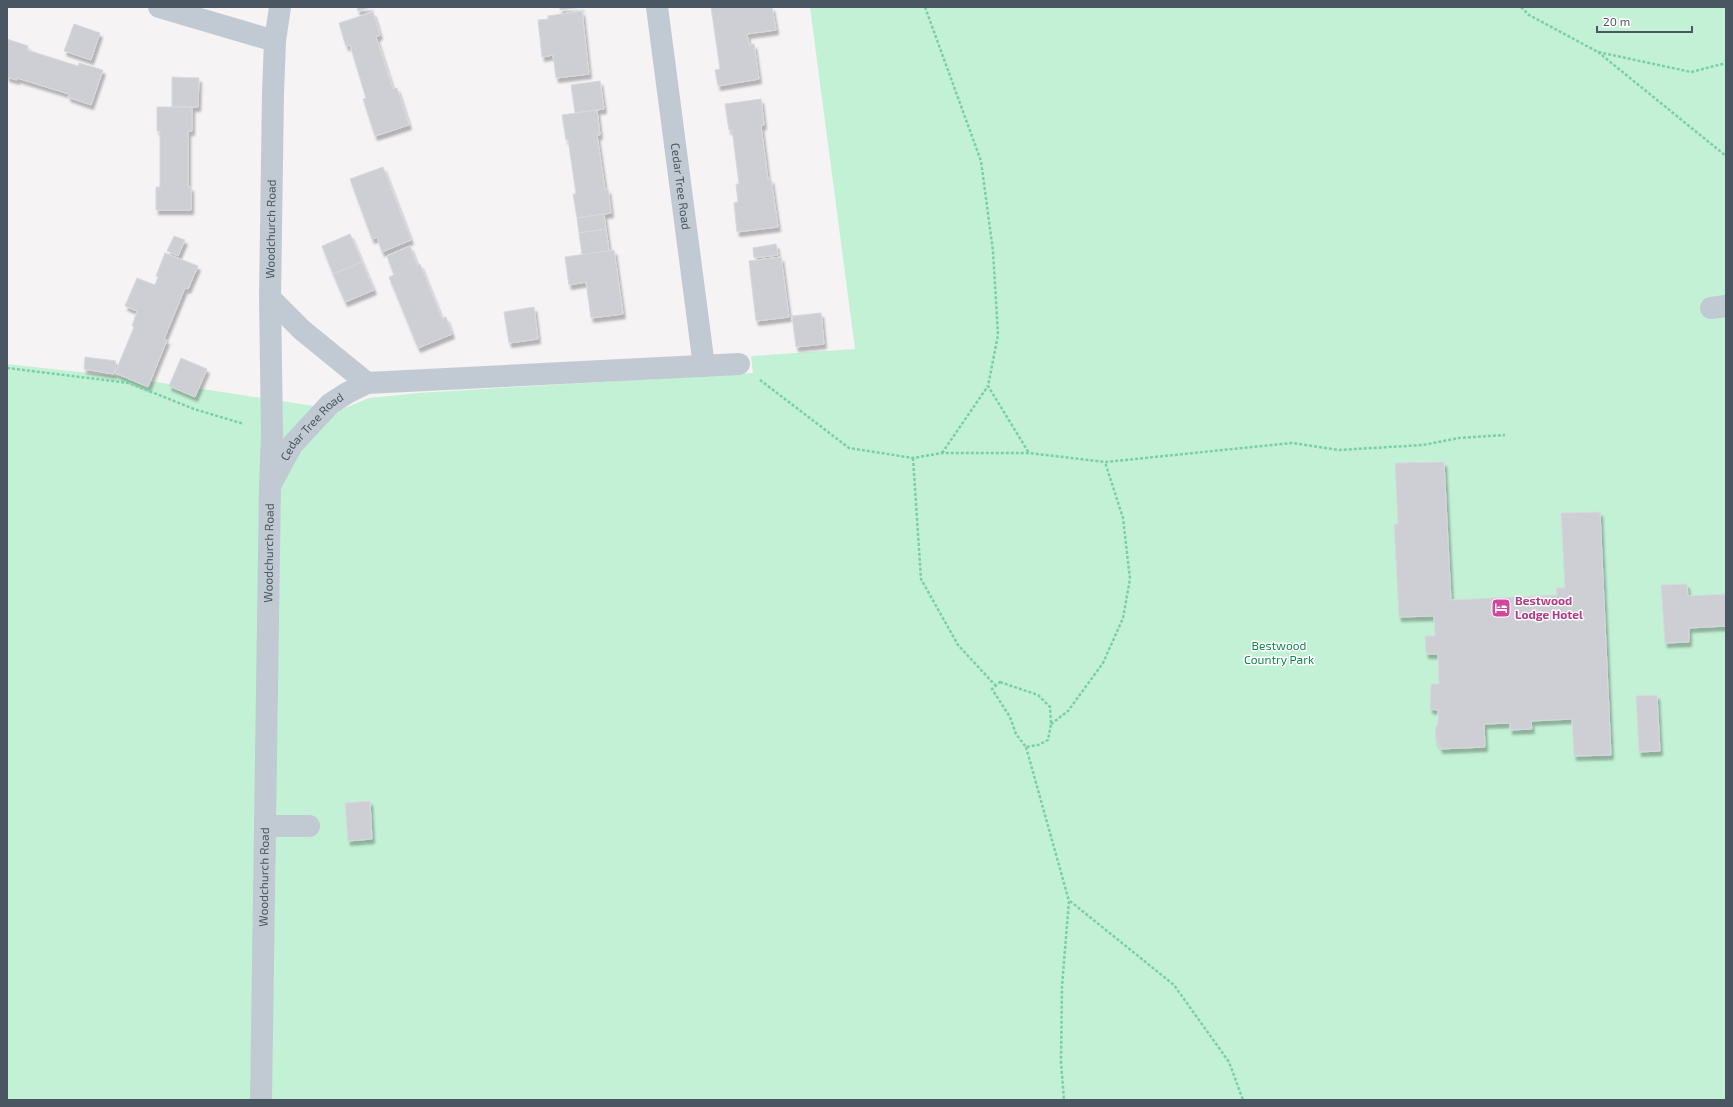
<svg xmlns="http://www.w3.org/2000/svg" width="1733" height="1107" font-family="'Exo 2',sans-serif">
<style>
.green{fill:#c3f1d5}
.building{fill:#cdcfd5;stroke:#d7d9de;filter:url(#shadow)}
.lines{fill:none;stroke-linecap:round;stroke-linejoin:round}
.path{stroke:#7ad0a6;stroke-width:2.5;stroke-dasharray:3 2;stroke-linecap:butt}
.minor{stroke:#c1cad2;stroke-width:22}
.labels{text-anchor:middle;stroke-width:3;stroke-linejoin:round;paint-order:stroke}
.street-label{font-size:12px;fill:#4a5661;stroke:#fff}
.hotel-label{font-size:12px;font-weight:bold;fill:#b23c85;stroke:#fff;text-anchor:start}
.park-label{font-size:12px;fill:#17864f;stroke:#fff}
</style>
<defs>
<filter id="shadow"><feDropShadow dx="2.5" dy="4.5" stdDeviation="1" flood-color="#0004"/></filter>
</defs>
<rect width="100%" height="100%" fill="#f5f3f3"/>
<polygon class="green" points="810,7 1726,7 1726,1100 7,1100 7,364 124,377 340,410 369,398 417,393 753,373 751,356 855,349"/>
<g class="building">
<polygon points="357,7 371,7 358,11"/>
<polygon points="560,7 582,7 560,10"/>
<polygon points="711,7 772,7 776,30 747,34 749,45 754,44 759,79 718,86 715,70 720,69"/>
<polygon points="582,11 589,74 556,78 553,55 542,57 538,20 548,19 548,16"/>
<polygon points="373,12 380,35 376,37 393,89 397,88 409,125 375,136 363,99 366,98 350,45 346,46 339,23"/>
<polygon points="74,24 100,33 91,60 64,51"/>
<polygon points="7,39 28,46 27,50 78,66 79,63 103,70 91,105 68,97 69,94 17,78 17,80 7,77"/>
<polygon points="172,77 199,78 198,107 172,107"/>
<polygon points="600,81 604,109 575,113 571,85"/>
<polygon points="761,99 764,125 761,126 768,180 771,179 778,227 737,232 734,203 738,202 736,184 739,184 732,129 729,130 725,104"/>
<polygon points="157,107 192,107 192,131 188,131 188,187 191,187 191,210 156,210 156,187 160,187 160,131 157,131"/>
<polygon points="597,110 600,135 597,135 605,190 608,189 611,213 577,218 573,194 576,194 568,139 566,140 562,115"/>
<polygon points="383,167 411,240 382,252 377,237 372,239 350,179"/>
<polygon points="604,214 606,229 579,233 577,218"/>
<polygon points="606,229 609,251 582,255 579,233"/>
<polygon points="350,234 362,262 333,274 322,246"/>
<polygon points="174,236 185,240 178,256 167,251"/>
<polygon points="776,244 778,255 754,258 753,248"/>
<polygon points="410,246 417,265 420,264 442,319 446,317 452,334 418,348 389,277 394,275 387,256"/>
<polygon points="614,250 623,314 591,318 586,282 569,285 565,257"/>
<polygon points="165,253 198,266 188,289 185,288 164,339 167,340 148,387 115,373 134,327 132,326 137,311 125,306 137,278 155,285 158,277 156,276"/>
<polygon points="781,257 789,317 756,321 749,261"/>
<polygon points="362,262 374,290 345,302 333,274"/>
<polygon points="534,307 538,339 509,343 504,312"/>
<polygon points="821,313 824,344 796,347 792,316"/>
<polygon points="85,357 116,361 114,374 84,369"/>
<polygon points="181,358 207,369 195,397 169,386"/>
<polygon points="1444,462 1451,600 1557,595 1556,588 1565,588 1561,513 1600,512 1611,755 1574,756 1572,719 1531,721 1532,729 1510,730 1510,723 1484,724 1485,747 1440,749 1440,747 1436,741 1435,729 1438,723 1438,710 1430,709 1431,684 1439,684 1438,654 1426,654 1425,636 1435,636 1434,616 1399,617 1394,524 1398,524 1395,463"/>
<polygon points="1687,584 1688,596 1726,594 1726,626 1689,628 1689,642 1665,643 1661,585"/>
<polygon points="1657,695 1660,751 1639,752 1636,696"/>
<polygon points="370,801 372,839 348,841 345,803"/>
</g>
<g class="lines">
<g class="path">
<polyline points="925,7 981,161 993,251 998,335 988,386 1029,453"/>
<polyline points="1521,7 1529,15 1598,52 1691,72 1726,63"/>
<polyline points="1598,52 1726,156"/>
<polyline points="7,368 129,383 194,409 244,424"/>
<polyline points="760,380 849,448 913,458 942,453 1029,453 1105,462 1292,443 1339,450 1423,445 1459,438 1505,435"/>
<polyline points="942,453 988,386"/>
<polyline points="913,458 921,579 958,645 995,685"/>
<polygon points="1000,682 1038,695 1050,707 1051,724 1048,740 1038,745 1026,747 1016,734 1010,717 992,689"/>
<polyline points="1051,724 1068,711 1103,663 1123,618 1130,579 1123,518 1105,462"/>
<polyline points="1026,747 1069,901 1062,986 1061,1062 1064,1100"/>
<polyline points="1070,901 1174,985 1229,1062 1243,1100"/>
</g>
<g class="minor">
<polyline points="159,7 275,41"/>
<path id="s1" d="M657 7 704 366"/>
<polyline points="270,298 302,330 367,383 739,364"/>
<polyline points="1711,308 1726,306"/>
<path id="s2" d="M272 482 292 445 330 404 347 393 367 383"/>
<polyline points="265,826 309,826"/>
<path id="s3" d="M261 1100 270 485 272 433 270 298 273 93 275 41 280 7"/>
</g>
</g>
<defs>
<symbol id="hotel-square" viewBox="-11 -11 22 22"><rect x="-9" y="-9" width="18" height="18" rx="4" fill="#d1479c" stroke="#fff"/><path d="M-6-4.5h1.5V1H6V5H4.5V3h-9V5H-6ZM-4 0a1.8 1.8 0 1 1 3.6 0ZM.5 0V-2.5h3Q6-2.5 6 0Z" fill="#fff"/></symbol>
</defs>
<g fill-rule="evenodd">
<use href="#hotel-square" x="1490" y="597" width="22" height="22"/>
</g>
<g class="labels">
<g class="street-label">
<text dy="4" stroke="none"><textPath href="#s1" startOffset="181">Cedar Tree Road</textPath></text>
<text dy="4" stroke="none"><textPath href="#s3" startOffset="871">Woodchurch Road</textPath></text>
<text dy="4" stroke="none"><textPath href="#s2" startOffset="69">Cedar Tree Road</textPath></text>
<text dy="4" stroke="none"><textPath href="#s3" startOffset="547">Woodchurch Road</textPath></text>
<text dy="4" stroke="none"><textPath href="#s3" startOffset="223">Woodchurch Road</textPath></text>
</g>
<g class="hotel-label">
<text x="1515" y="605">Bestwood<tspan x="1515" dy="14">Lodge Hotel</tspan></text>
</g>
<g class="park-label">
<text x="1279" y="650">Bestwood<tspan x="1279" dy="14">Country Park</tspan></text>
</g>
</g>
<rect width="1733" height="1107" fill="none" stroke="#4a5661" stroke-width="16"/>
<path d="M1597 26v6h95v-6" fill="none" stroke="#4a5661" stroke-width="2"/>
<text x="1603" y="26" font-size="12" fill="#4a5661" stroke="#ffffff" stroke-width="3" paint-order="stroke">20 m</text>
</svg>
